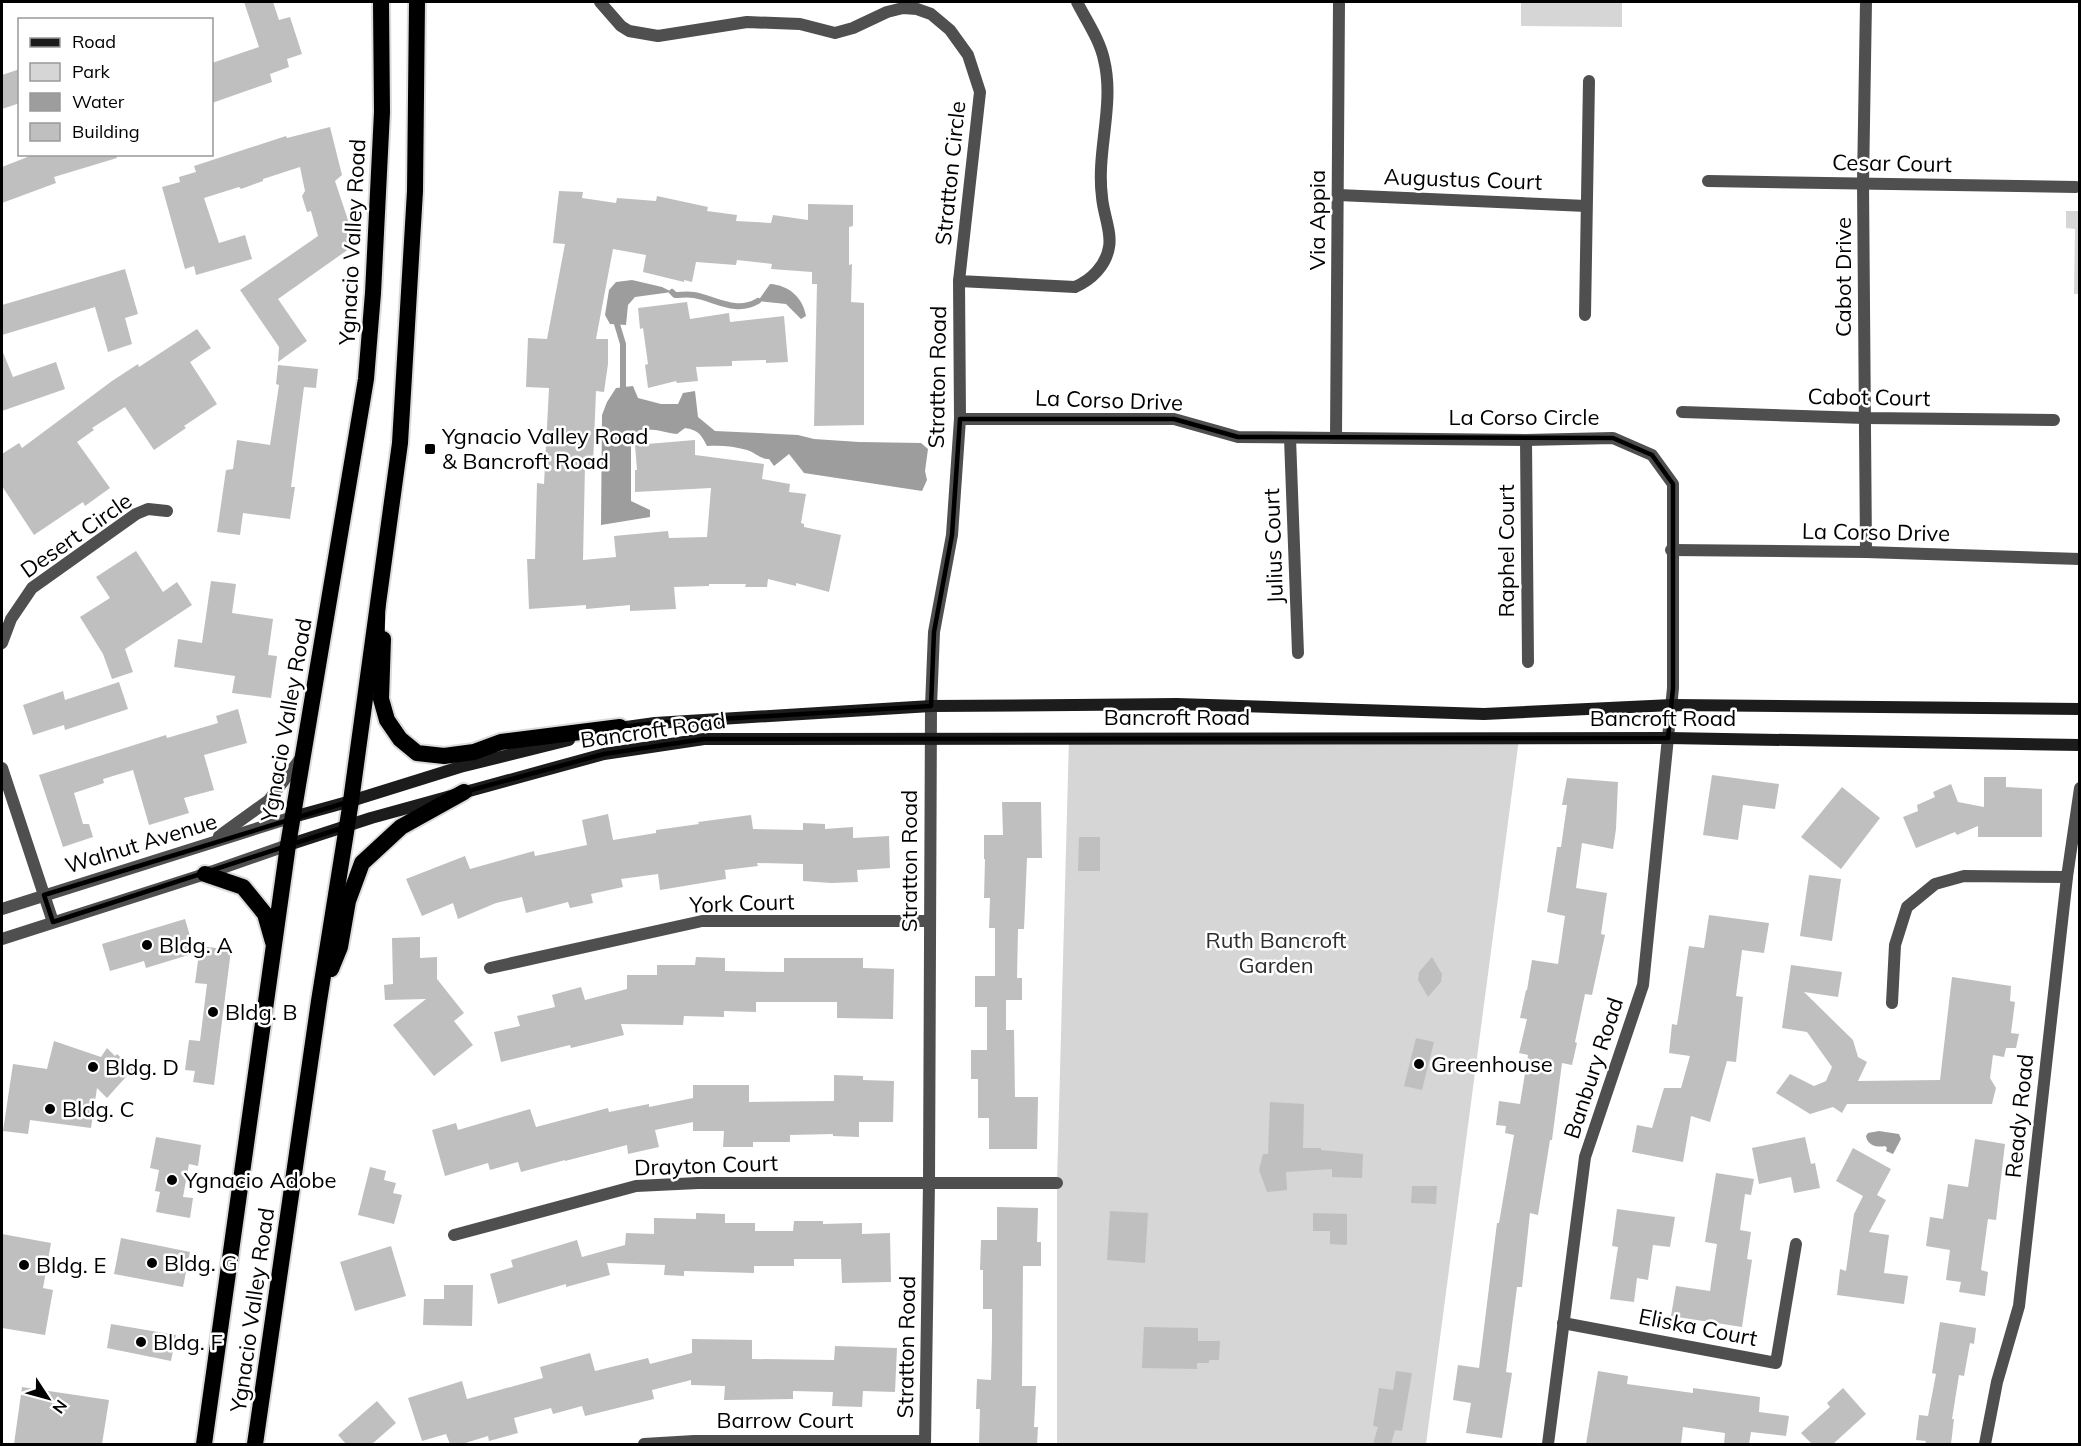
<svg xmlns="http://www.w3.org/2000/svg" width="2081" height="1446" font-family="Mulish,sans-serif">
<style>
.green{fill:#d6d6d6}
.water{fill:#9d9d9d}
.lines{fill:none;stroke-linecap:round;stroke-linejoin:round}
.stream{stroke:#9d9d9d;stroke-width:6}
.building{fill:#bfbfbf}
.trunk-casing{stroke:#dbdbdb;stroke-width:20}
.minor{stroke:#4f4f4f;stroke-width:12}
.tertiary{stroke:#4f4f4f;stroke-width:12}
.secondary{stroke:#1c1c1c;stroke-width:12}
.trunk{stroke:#000;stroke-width:16}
.marked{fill:none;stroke:#000;stroke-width:4.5;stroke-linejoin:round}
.poi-dot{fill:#000;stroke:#fff;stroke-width:2}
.labels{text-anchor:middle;stroke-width:5;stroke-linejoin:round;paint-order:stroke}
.street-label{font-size:22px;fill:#000;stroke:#fff}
.poi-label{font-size:22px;fill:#000;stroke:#fff;text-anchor:start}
.park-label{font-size:22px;fill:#2d2d2d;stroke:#fff}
</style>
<rect width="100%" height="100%" fill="#fff"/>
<g class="green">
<polygon points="1521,2 1622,2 1622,27 1521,26"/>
<polygon points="2066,211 2079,211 2079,294 2074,294 2075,229 2066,228"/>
<polygon points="1069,738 1519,739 1426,1444 1057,1444 1057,1183"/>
</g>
<g class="water">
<polygon points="632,280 662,287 672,292 635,297 628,305 626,325 610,324 605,315 609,290 616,282"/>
<path d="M770 284C789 285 803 298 806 316L801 319 786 304 758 301Z"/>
<path d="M633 386 638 398 661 404H678L683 393 695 391 698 417 715 431 798 435 814 439 859 442 921 443 928 449 925 471 927 480 922 491 804 473 789 454 774 466 769 459C760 459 756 453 747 450 734 446 720 445 707 446 701 434 698 430 685 428L677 434C662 432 656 428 639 430L631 440V501L650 510V517L601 525 602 415 607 402 616 388Z"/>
<path d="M1879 1131 1899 1134 1901 1139 1893 1154 1886 1151 1887 1148 1885 1146C1877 1148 1867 1145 1866 1136L1868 1133Z"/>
</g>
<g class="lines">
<g class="stream">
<path d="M672 292 675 295C681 295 688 294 694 295 716 299 736 314 758 301"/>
<polyline points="617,324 623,344 623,387"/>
</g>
</g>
<g class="building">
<polygon points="244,2 273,2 279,20 290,17 302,54 287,59 289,67 270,74 272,82 212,103 212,63 259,47"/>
<polygon points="20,69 20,103 2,109 2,75"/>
<polygon points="330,127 342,175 335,181 356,244 278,299 307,341 278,362 279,347 240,290 318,236 311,211 307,212 302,196 305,191 300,167 263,179 263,181 241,189 239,187 204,198 219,243 245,235 252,259 196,275 194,266 185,269 162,187 180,182 179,177 196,172 194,166 286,136 287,138"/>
<polygon points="35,154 116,154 117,158 54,177 56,183 2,203 2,167"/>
<polygon points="559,191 583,192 582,198 616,203 617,198 656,201 657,196 708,207 707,211 737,215 736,221 771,223 773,215 808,220 808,204 853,205 853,226 849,227 849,265 852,264 851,302 864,303 864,425 814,426 817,284 812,284 812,272 771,269 772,264 737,260 736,265 696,262 692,282 684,280 684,282 643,272 646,255 613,249 596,339 608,339 608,364 604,392 596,391 593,465 585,465 583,560 616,557 614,536 668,531 669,538 707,537 711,488 635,492 635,470 637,470 635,445 695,440 695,455 764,464 762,479 790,484 789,492 806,494 801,523 804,524 804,527 841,535 829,592 796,583 796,586 768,579 767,587 745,587 746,584 709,584 709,586 674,587 676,609 630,611 630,605 586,609 586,605 529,609 527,559 535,559 537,483 544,484 549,388 526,387 528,338 547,339 565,244 553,243"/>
<polygon points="125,269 138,314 125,318 132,344 108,352 95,307 2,335 2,305"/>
<polygon points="687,302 690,319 729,313 730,322 784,316 788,362 766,363 766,360 732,361 732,366 696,367 698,381 677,383 676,381 648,388 645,365 648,364 643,328 640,329 638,308"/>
<polygon points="197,329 211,348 190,362 217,404 184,426 186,428 154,450 125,407 92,428 94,430 77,442 110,488 85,506 83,502 34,535 2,486 2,454 19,443 22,448 112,381 138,364 139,367"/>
<polygon points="2,350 13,377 56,362 65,389 2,411"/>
<polygon points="278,365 318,369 316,388 304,387 291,487 295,487 290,519 243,513 240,535 217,532 226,470 233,469 237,440 270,445 279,385 276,384"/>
<polygon points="136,551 163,592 177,582 192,605 125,649 133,672 112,679 103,654 80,617 110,598 96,577"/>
<polygon points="211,581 236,584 232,613 273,619 268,655 277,656 271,698 232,693 235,676 174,667 178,639 202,643"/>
<polygon points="119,682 128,709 65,730 64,725 33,735 23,705 63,691 65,700"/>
<polygon points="238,709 247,743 204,755 214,790 184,798 189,813 149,825 133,770 103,779 104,783 74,793 83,824 89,824 93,837 63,847 39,775 166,735 167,738 218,723 216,716"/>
<polygon points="1712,775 1779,784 1775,809 1743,805 1738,840 1703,835"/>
<polygon points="1984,777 2006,777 2006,787 2042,789 2042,837 1978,837 1978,826 1957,835 1955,832 1916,848 1903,817 1918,811 1917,805 1935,797 1933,792 1951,784 1958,802 1984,807"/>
<polygon points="1567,778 1618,782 1616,829 1613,849 1582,843 1576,888 1607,893 1601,934 1605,935 1592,995 1585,994 1575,1042 1577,1043 1572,1065 1562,1063 1552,1140 1550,1140 1538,1215 1530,1213 1522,1287 1517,1287 1506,1372 1512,1373 1502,1438 1466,1433 1471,1403 1453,1400 1458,1365 1479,1368 1497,1223 1499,1223 1514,1135 1505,1133 1506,1126 1496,1125 1499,1101 1520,1104 1528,1055 1519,1053 1527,1019 1520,1018 1526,990 1527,990 1532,960 1558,964 1565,916 1547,912 1557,847 1561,847 1567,805 1562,805"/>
<polygon points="1842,787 1880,818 1841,869 1801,837"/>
<polygon points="1002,802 1041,802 1042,858 1027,858 1024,929 1018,929 1017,978 1022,978 1022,1000 1006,1000 1006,1030 1014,1030 1015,1097 1038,1097 1037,1149 989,1149 989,1118 978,1118 978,1079 971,1079 971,1050 987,1050 987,1007 975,1007 975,976 995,976 995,928 989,928 990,898 984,898 985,859 984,859 984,835 1003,835"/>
<polygon points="608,814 613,840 656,833 656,830 699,824 698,822 751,815 753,829 803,830 803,823 825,824 825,829 853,827 853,838 889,836 890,868 857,870 858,882 831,883 803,881 803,864 757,863 758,866 725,870 726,879 660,890 658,874 621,879 623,887 591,894 593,903 570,908 568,902 526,913 522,897 496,903 458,919 453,903 422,916 406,879 465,856 470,869 534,851 535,856 587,845 582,820"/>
<polygon points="1079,837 1100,837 1100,871 1078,871"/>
<polygon points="1809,875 1841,879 1832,941 1800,936"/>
<polygon points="1709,915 1769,923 1764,953 1742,950 1736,996 1743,997 1736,1062 1727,1061 1710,1122 1691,1116 1683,1162 1632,1152 1637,1125 1652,1128 1664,1088 1681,1088 1690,1056 1669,1053 1672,1024 1677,1025 1689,946 1704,948"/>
<polygon points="185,919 195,953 146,968 144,961 110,971 102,944"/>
<polygon points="420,937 420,958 437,957 437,979 464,1013 454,1021 473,1045 434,1076 393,1025 426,999 385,1000 384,985 393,984 392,938"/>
<polygon points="200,946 231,950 214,1085 193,1082 195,1071 185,1070 189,1040 200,1041 207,984 195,983"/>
<polygon points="696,957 725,958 725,971 784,972 784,958 863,958 863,968 894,969 893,1019 837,1018 837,1002 756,1002 756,1012 724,1011 724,1017 684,1016 683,1025 621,1024 624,1035 571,1048 570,1045 501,1062 494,1032 520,1026 517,1016 555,1007 552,995 581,987 585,1000 627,989 627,975 657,975 657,965 695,965"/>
<polygon points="1432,957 1442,974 1441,982 1428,997 1418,980 1419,972"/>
<polygon points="1791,965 1842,972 1838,997 1804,992 1853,1040 1858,1057 1867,1062 1858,1081 1940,1080 1952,977 2011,986 2010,1001 2015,1002 2011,1033 2019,1034 2016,1048 2006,1048 2004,1057 1993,1055 1990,1078 1996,1088 1992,1104 1847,1104 1842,1113 1833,1107 1810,1114 1776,1093 1790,1074 1814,1086 1826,1081 1832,1067 1807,1032 1782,1028"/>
<polygon points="1416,1038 1434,1042 1422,1090 1404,1086"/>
<polygon points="54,1041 101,1057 107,1048 115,1056 117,1054 133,1069 107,1098 97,1088 91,1128 30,1120 28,1134 3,1131 13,1064 47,1069"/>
<polygon points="834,1075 863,1076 863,1080 894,1081 893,1122 859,1122 859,1137 833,1136 833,1134 790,1135 790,1142 753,1142 753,1147 723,1147 724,1131 693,1131 693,1122 655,1130 659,1147 628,1154 627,1145 565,1161 565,1160 521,1172 518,1162 490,1170 488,1163 445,1176 432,1130 456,1123 458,1130 530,1109 536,1127 608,1108 609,1112 649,1104 649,1107 693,1098 693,1085 749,1085 749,1102 834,1101"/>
<polygon points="1270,1102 1304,1104 1303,1148 1321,1148 1321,1150 1363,1154 1362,1178 1332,1177 1332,1169 1286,1172 1287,1190 1267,1192 1259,1170 1263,1154 1268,1154"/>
<polygon points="156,1137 201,1145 198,1166 189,1164 183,1197 193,1198 190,1218 156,1212 160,1192 155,1191 159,1170 150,1168"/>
<polygon points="1805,1137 1811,1164 1815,1163 1820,1188 1794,1193 1791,1177 1759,1184 1752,1148"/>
<polygon points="1975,1139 2005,1144 1996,1220 1988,1219 1981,1270 1988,1272 1985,1296 1959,1292 1961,1282 1946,1280 1950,1250 1926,1246 1930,1217 1943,1219 1948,1184 1968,1187"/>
<polygon points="1853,1148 1891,1169 1877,1195 1886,1200 1869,1232 1889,1235 1884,1273 1908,1276 1904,1304 1837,1295 1840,1269 1846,1271 1854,1214 1863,1196 1836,1181"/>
<polygon points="370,1167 386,1171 384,1180 396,1183 393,1193 402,1195 394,1224 358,1215"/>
<polygon points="1716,1173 1754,1179 1751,1195 1745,1194 1740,1230 1751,1232 1747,1259 1752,1260 1742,1327 1671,1316 1676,1286 1710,1291 1717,1244 1705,1242"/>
<polygon points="1412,1186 1437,1186 1436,1204 1411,1203"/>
<polygon points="997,1207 1038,1208 1037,1242 1041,1242 1041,1266 1023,1266 1022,1386 1036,1386 1034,1427 1038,1427 1037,1444 979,1444 980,1409 976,1409 977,1379 991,1380 992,1337 992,1309 983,1309 983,1270 980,1270 981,1240 997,1240"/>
<polygon points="1617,1209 1675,1217 1670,1247 1653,1245 1648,1280 1637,1278 1634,1302 1610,1299 1618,1247 1612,1246"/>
<polygon points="1110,1211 1148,1213 1145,1263 1107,1260"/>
<polygon points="696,1213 725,1214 725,1223 755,1223 755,1231 793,1231 794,1221 823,1221 823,1224 862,1223 862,1234 890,1233 891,1282 842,1283 841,1259 794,1259 794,1266 754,1266 754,1273 684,1271 684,1276 664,1275 665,1265 607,1263 610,1275 566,1287 566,1284 498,1304 490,1274 513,1267 511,1260 577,1240 582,1257 625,1245 626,1233 654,1234 654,1218 696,1219"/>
<polygon points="1313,1213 1347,1214 1347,1245 1330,1244 1330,1231 1313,1231"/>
<polygon points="2,1234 51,1243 43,1288 53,1290 45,1335 2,1328"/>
<polygon points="121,1238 190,1252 183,1287 114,1274"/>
<polygon points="391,1246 406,1296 355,1311 340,1262"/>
<polygon points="444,1285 473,1285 472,1326 423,1325 424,1299 444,1299"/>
<polygon points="1940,1322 1976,1328 1974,1344 1970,1343 1964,1376 1959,1375 1952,1419 1954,1419 1951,1444 1925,1444 1926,1441 1916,1440 1919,1415 1928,1416 1936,1374 1932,1373"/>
<polygon points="111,1324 176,1335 171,1361 107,1348"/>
<polygon points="1144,1327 1198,1328 1198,1341 1220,1341 1219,1360 1209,1360 1209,1363 1197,1363 1197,1369 1142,1368"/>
<polygon points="692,1339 752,1340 752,1359 834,1360 835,1346 897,1348 895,1392 863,1391 862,1407 832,1406 833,1392 793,1391 793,1399 724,1400 725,1386 691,1385 691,1380 652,1390 654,1399 585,1416 582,1406 553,1414 551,1408 514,1418 518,1433 489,1441 488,1436 462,1444 450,1444 446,1434 422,1441 408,1398 462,1381 467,1399 543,1378 540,1367 590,1353 595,1371 648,1358 650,1364 692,1353"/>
<polygon points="1396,1371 1412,1373 1402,1431 1395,1430 1391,1444 1373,1444 1378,1427 1373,1426 1379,1388 1393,1390"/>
<polygon points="1598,1371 1628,1376 1627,1384 1693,1393 1693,1388 1760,1397 1759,1412 1789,1416 1786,1436 1751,1432 1749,1444 1724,1444 1725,1433 1683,1427 1681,1444 1586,1444"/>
<polygon points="22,1387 109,1400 102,1444 14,1444"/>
<polygon points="1843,1388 1866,1414 1833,1444 1812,1444 1801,1433 1830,1407 1827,1403"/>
<polygon points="377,1401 396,1423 372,1444 346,1444 338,1435"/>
</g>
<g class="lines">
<defs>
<g id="trunk">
<polyline points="383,639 381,699 387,720 400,739 417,753 444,756 474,752 501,742 620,727"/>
<polyline points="205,874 243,887 265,914 273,942"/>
<polyline points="331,969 340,947 348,901 362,863 401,827 464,792"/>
<polyline points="204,1444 288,845 366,379 373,293 382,112 381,2"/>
<polyline points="255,1444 319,1001 351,801 400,443 415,191 417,2"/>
</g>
</defs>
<use href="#trunk" class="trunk-casing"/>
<g class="minor">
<path d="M600 2 621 26 629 31 658 36 747 22 800 24 835 33 853 28 887 12 903 8 917 9 931 14 950 30 968 55 980 92 959 281 1075 287C1091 280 1106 266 1109 247 1112 232 1103 213 1102 197 1096 151 1115 105 1104 60 1100 40 1086 20 1077 2"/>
<polyline points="1866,2 1863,183 1866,552"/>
<polyline points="1708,181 2076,187"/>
<polyline points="1338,195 1586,206"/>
<polyline points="1585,315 1589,81"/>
<polyline points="1682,412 1865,418 2054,420"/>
<polyline points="960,419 1174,419 1238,437 1526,440 1613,438 1652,455 1673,484 1673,688 1643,985 1585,1157 1548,1444"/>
<polyline points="1290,438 1298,653"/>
<polyline points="1336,438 1339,2"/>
<polyline points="1526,440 1528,662"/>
<polyline points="1671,550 1866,552 2080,559"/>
<polyline points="2,643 11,619 32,588 136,514 148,509 167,511"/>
<polyline points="2,768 53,922"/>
<polyline points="490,968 702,921 929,921"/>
<polyline points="1892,1003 1895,945 1907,907 1935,884 1964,876 2067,877"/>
<polyline points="454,1235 636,1186 698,1183 1057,1183"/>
<polyline points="1563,1323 1776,1363 1796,1244"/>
<polyline points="644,1444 694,1441 925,1441"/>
<polyline points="925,1444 929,1183 931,706 934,632 952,535 960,419 959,281"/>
<polyline points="1985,1444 1997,1382 2019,1306 2067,877 2080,788"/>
</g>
<g class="tertiary">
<polyline points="219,836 269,800 301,758"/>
<polyline points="2,909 293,817"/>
<polyline points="2,939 205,874 288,845"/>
</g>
<g class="secondary">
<polyline points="612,729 655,723 931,706 1074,705 1177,704 1484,714 1672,705 2080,709"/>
<polyline points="293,817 351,801 460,767 569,740"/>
<polyline points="288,845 371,818 604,754 704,739 1668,738 2080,745"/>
</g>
<use href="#trunk" class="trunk"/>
</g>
<path class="marked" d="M960 419H1174L1238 437 1613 438 1652 455 1673 484V688L1668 738 704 739 604 754 464 792 401 827 362 863 319 1001 348 826 53 922 44 895 351 801 384 565 381 699 387 720 417 753 444 756 501 742 655 723 931 706 934 632 952 535Z"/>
<g class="poi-dot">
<rect x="424" y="443" width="12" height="12" rx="3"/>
<circle cx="147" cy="945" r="6"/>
<circle cx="213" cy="1012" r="6"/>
<circle cx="1419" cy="1064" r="6"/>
<circle cx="93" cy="1067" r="6"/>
<circle cx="50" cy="1109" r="6"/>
<circle cx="172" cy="1180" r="6"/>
<circle cx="152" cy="1263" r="6"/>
<circle cx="24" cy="1265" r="6"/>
<circle cx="141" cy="1342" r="6"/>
</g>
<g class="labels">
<g class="street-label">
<text transform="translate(1892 163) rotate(1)" y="8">Cesar Court</text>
<text transform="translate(950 173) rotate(-84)" y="8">Stratton Circle</text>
<text transform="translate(1463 179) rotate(2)" y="8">Augustus Court</text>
<text transform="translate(1317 220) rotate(-90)" y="8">Via Appia</text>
<text transform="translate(352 242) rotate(-87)" y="8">Ygnacio Valley Road</text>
<text transform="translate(1843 277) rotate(-90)" y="8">Cabot Drive</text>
<text transform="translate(937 377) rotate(-89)" y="8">Stratton Road</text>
<text transform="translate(1869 397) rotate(1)" y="8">Cabot Court</text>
<text transform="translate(1109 400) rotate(2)" y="8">La Corso Drive</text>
<text x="1524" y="425">La Corso Circle</text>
<text transform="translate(1876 532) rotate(1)" y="8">La Corso Drive</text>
<text transform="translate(76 535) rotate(-35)" y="8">Desert Circle</text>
<text transform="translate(1273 546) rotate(-92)" y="8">Julius Court</text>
<text transform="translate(1506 551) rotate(-90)" y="8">Raphel Court</text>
<text x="1177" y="725">Bancroft Road</text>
<text x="1663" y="726">Bancroft Road</text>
<text transform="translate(286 720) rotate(-80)" y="8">Ygnacio Valley Road</text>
<text transform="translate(653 730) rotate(-8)" y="8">Bancroft Road</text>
<text transform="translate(141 843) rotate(-17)" y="8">Walnut Avenue</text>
<text transform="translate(909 861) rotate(-90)" y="8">Stratton Road</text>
<text transform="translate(742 903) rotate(-2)" y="8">York Court</text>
<text transform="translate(1593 1068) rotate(-72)" y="8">Banbury Road</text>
<text transform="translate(2019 1116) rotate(-84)" y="8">Ready Road</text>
<text transform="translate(706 1165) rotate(-2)" y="8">Drayton Court</text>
<text transform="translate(252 1310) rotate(-82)" y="8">Ygnacio Valley Road</text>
<text transform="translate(1698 1327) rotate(11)" y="8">Eliska Court</text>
<text transform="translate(906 1347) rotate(-89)" y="8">Stratton Road</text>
<text x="785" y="1428">Barrow Court</text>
</g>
<g class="poi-label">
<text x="442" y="444">Ygnacio Valley Road<tspan x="442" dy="25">&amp; Bancroft Road</tspan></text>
<text x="159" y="953">Bldg. A</text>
<text x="225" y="1020">Bldg. B</text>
<text x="1431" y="1072">Greenhouse</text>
<text x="105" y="1075">Bldg. D</text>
<text x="62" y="1117">Bldg. C</text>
<text x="184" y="1188">Ygnacio Adobe</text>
<text x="164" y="1271">Bldg. G</text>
<text x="36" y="1273">Bldg. E</text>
<text x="153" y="1350">Bldg. F</text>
</g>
<g class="park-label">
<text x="1276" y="948">Ruth Bancroft<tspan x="1276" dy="25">Garden</tspan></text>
</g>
</g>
<rect width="2081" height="1446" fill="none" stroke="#000000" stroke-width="6"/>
<rect x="18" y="18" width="195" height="138" fill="#ffffff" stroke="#999999" stroke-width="1.5"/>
<rect x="30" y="38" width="30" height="9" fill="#1c1c1c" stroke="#999999" stroke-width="1.5"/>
<text x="72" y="48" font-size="18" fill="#000000">Road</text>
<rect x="30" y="63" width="30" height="18" fill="#d6d6d6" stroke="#999999" stroke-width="1.5"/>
<text x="72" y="78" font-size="18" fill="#000000">Park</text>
<rect x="30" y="93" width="30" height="18" fill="#9d9d9d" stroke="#999999" stroke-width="1.5"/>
<text x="72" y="108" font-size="18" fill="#000000">Water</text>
<rect x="30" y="123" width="30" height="18" fill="#bfbfbf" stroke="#999999" stroke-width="1.5"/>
<text x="72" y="138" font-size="18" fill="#000000">Building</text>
<g transform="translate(48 1398) rotate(126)" stroke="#ffffff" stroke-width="4.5" paint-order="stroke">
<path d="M0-4.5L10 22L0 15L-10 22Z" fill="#000000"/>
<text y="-9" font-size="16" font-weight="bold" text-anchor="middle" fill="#000000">N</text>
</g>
</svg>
